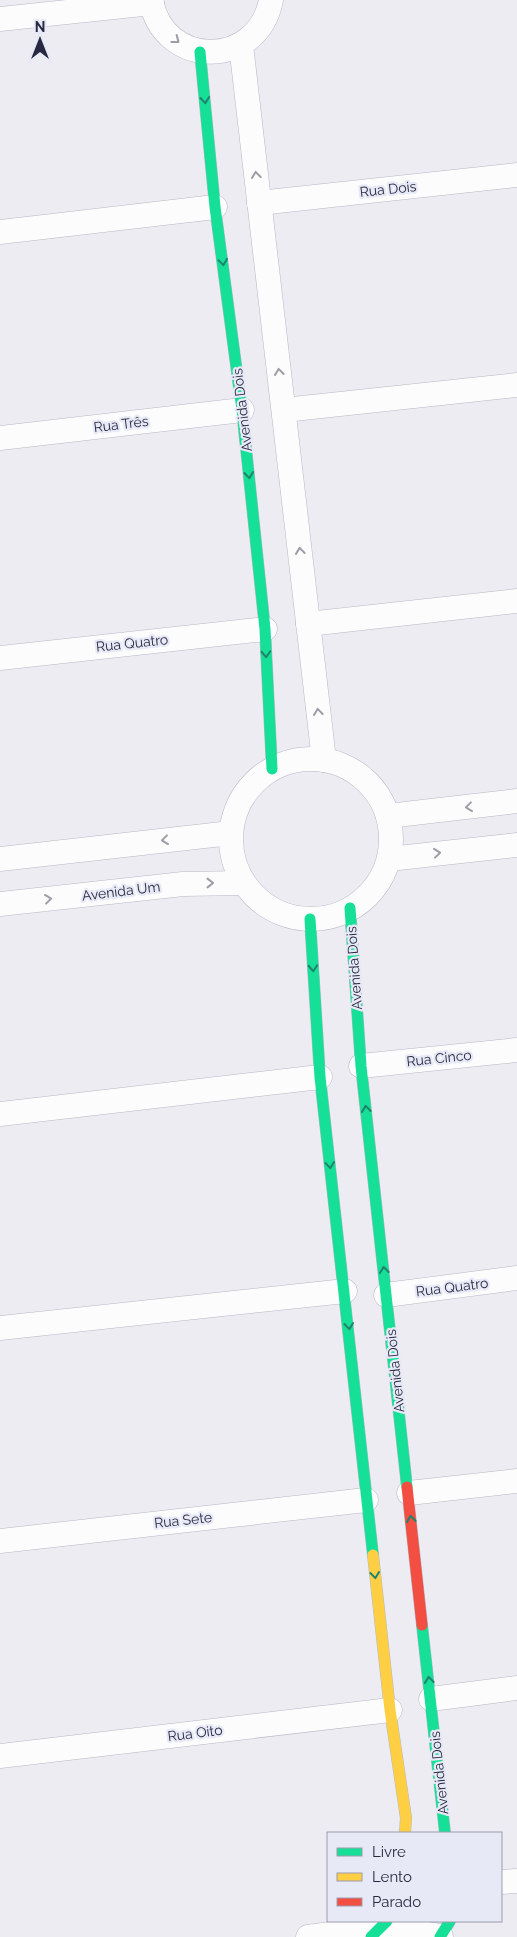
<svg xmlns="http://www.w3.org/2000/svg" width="517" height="1937" font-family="Raleway,sans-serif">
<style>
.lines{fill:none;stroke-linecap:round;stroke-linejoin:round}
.street-casing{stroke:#b7b8c5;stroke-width:25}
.fast-casing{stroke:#b7b8c5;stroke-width:12}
.slow-casing{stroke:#b7b8c5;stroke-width:12}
.jam-casing{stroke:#b7b8c5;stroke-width:12}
.street{stroke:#fcfcfd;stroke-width:24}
.fast{stroke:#16e098;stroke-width:11}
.slow{stroke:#ffcf43;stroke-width:11}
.jam{stroke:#f24e42;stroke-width:11}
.oneway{stroke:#9d9da8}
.oneway2{stroke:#1f846c}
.labels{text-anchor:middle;stroke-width:4.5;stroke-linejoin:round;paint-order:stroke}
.street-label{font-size:14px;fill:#282941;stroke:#e8e9f6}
</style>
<rect width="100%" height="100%" fill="#ececf2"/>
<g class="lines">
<defs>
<g id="street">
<path d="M151 0C163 69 258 69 271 0"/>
<polyline points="0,19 152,3"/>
<polyline points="241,45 324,760"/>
<polyline points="259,203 517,175"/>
<polyline points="0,232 215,207"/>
<polyline points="284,410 517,385"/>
<polyline points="0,438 242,410"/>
<polyline points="308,624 517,601"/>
<polyline points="0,658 265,629"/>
<circle cx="311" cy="839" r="80"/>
<polyline points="388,816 517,801"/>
<polyline points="0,859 231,833"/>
<polyline points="389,859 517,845"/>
<polyline points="0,904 183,884 243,883"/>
<polyline points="361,1066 517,1050"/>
<polyline points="0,1114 320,1077"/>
<polyline points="386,1295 517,1278"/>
<polyline points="0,1328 345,1291"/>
<polyline points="409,1493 517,1481"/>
<polyline points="0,1541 366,1500"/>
<polyline points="431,1699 517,1688"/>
<polyline points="0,1756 390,1710"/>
<polyline points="501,1882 517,1881"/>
<polyline points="308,1937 383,1927 441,1936"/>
</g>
<g id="fast">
<polyline points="200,52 215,207 242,410 265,629 272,769"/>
<polyline points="350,908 361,1066 407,1487"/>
<polyline points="310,919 320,1077 373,1555"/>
<polyline points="422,1625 445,1833"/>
<polyline points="371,1937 387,1921"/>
<polyline points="440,1937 450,1921"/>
</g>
<polyline id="slow" points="373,1555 390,1710 406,1818 405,1833"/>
<polyline id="jam" points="407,1487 422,1625"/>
</defs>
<use href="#street" class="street-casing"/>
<use href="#fast" class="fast-casing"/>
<use href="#slow" class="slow-casing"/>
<use href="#jam" class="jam-casing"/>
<use href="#street" class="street"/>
<use href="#fast" class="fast"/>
<use href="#slow" class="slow"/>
<use href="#jam" class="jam"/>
</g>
<defs><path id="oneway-chevron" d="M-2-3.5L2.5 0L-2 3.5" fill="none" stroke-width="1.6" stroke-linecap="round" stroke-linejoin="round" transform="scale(1.25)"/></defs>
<g class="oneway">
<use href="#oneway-chevron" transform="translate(176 40) rotate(37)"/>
<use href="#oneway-chevron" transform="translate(256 175) rotate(-97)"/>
<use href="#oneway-chevron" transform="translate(279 372) rotate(-97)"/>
<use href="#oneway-chevron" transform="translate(300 551) rotate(-96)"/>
<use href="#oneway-chevron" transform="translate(318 712) rotate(-97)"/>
<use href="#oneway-chevron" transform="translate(469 807) rotate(173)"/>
<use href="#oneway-chevron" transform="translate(165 840) rotate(173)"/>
<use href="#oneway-chevron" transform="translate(437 853) rotate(-6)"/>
<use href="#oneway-chevron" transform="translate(210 883)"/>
<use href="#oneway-chevron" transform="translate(48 899) rotate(-7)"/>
</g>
<g class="oneway2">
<use href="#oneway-chevron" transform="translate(205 100) rotate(84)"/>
<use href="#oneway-chevron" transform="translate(223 262) rotate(82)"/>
<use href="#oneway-chevron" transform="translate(249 475) rotate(84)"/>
<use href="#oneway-chevron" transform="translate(266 654) rotate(87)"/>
<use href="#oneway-chevron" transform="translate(313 968) rotate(87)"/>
<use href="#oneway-chevron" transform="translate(366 1109) rotate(-96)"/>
<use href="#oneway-chevron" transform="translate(330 1165) rotate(83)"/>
<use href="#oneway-chevron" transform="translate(384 1270) rotate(-96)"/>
<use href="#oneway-chevron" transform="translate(349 1326) rotate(84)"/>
<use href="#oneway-chevron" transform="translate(411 1519) rotate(-96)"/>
<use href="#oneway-chevron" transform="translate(375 1575) rotate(83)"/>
<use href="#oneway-chevron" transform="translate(429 1680) rotate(-96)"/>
</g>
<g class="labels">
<g class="street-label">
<text transform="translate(388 189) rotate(-6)" y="5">Rua Dois</text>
<text transform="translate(242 410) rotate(-97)" y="5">Avenida Dois</text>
<text transform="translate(121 424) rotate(-7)" y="5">Rua Três</text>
<text transform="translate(132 643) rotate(-6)" y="5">Rua Quatro</text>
<text transform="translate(121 891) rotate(-7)" y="5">Avenida Um</text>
<text transform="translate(354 968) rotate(-94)" y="5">Avenida Dois</text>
<text transform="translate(439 1058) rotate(-6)" y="5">Rua Cinco</text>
<text transform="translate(452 1287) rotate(-7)" y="5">Rua Quatro</text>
<text transform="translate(395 1371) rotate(-96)" y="5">Avenida Dois</text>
<text transform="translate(183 1520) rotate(-6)" y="5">Rua Sete</text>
<text transform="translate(195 1733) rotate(-7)" y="5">Rua Oito</text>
<text transform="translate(439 1773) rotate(-96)" y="5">Avenida Dois</text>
</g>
</g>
<rect x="327" y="1832" width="175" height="90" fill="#e8e9f6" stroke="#9b9cae"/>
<rect x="337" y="1848" width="25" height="8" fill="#16e098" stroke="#9b9cae"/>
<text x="372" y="1857" font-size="15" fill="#282941">Livre</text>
<rect x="337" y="1873" width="25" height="8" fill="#ffcf43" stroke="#9b9cae"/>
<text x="372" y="1882" font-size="15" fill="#282941">Lento</text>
<rect x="337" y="1898" width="25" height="8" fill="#f24e42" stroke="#9b9cae"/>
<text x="372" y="1907" font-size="15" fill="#282941">Parado</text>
<g transform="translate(40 40)" stroke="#e8e9f6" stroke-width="4" paint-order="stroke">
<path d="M0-4L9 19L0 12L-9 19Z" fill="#282941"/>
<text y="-8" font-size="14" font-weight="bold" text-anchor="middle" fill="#282941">N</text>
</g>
</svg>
